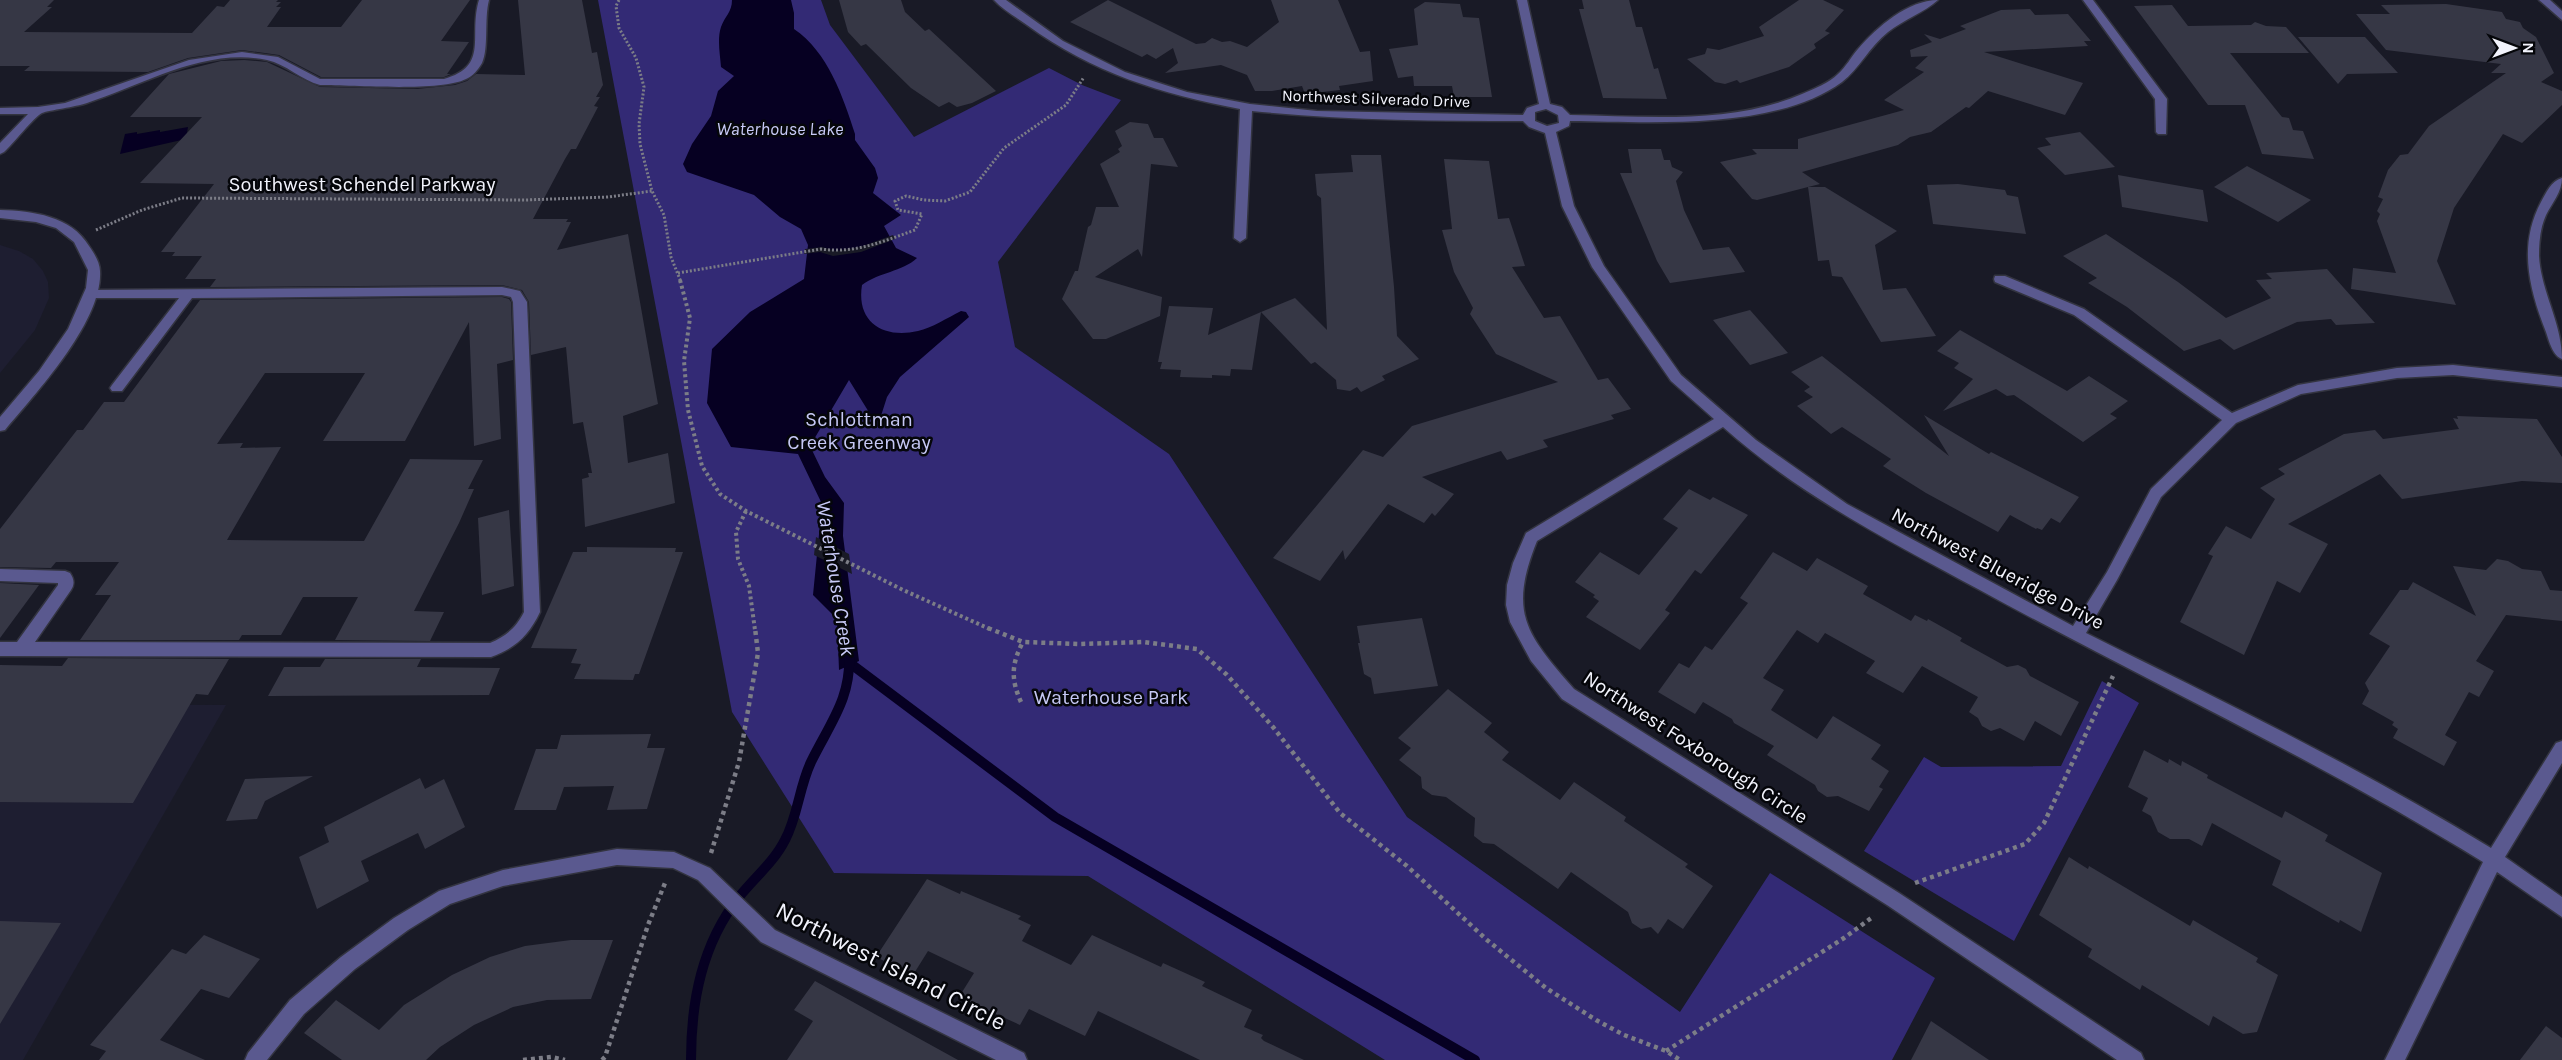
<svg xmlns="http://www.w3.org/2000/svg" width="2562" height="1060" font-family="Karla,sans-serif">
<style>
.built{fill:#1e1e31}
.green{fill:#332a75}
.water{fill:#060022}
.pier{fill:#191a26}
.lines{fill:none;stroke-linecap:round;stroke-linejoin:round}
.stream{stroke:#060022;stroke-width:10}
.building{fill:#363745}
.lane-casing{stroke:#333440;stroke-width:3}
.street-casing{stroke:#333440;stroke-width:3}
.path-far2{stroke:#7c7d87;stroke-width:3;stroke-dasharray:2 2;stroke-linecap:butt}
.path-far1{stroke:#7c7d87;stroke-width:4;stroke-dasharray:3 3;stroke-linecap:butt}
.path{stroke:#7c7d87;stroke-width:4.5;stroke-dasharray:4 4;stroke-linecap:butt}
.lane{fill:#5a598f;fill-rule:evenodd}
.street{fill:#5a598f;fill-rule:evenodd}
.labels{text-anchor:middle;stroke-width:5;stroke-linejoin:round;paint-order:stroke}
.far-street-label{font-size:16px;fill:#f2f3fc;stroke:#05060a}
.far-water-label{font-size:18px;font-style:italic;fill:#c9cbf8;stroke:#05060a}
.street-label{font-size:20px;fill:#f2f3fc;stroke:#05060a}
.park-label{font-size:20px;fill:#c6c8f5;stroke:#05060a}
.water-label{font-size:21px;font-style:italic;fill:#c9cbf8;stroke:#05060a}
.near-street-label{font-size:24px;fill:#f2f3fc;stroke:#05060a}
</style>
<rect width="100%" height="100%" fill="#191a26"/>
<g class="built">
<polygon points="0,245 19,251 33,259 43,271 48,282 49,298 35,330 0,373"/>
<polygon points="0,704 226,705 23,1060 0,1060"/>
</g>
<g class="green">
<polygon points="598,0 821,0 830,25 914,137 1049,68 1082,85 1121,100 998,262 1015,347 1169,454 1407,817 1680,1012 1770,873 1935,978 1892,1060 1385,1060 1088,876 834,873 732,712"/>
<polygon points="2102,681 2139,703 2014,941 1864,851 1924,757 1941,767 2061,766"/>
</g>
<g class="water">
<path d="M732 0H791L794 13V29C828 52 843 97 855 134V140L875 168 878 178 873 193 901 215 884 226 896 248 917 258C902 272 879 272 862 285 856 322 883 339 918 331 932 328 947 318 961 311L966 312 969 317 900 377 887 397 880 419 875 422 849 380 810 446 825 477 844 503 843 536 859 661 839 670 837 619 813 595 822 504 798 454 731 447 707 403 712 349 750 312 804 279 808 245 801 229 780 217 754 195 687 172 683 164 692 144 711 116 718 91 734 76 721 67C720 54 717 39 721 27 725 16 732 12 732 0Z"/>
<polygon points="188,127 186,139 120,154 125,134 137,132 137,134 160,130 160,132"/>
</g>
<g class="pier">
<polygon points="893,235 895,239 861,252 833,256 820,252 804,254 805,249 822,247 836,251 860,247"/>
<polygon points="816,537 849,554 852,574 814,555"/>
</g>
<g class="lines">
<g class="stream">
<polyline points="851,664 1055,817 1475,1060"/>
<path d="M691 1060C691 1001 702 944 739 897 754 878 774 862 785 840 798 816 799 787 811 762 830 723 852 698 849 652"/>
</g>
</g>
<g class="building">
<polygon points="0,0 54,0 47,7 52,7 24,32 192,33 217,6 224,7 230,0 278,0 276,2 281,2 276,7 281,7 267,27 341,27 362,0 470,0 441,41 469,42 447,74 451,74 444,77 321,77 279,55 242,50 188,58 148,72 24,71 30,66 0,66"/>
<polygon points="518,0 582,0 592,53 597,52 603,85 596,97 600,97 594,106 598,107 576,149 571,149 565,159 533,219 568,219 566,222 571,222 557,250 628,234 658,404 623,416 628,463 668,453 675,503 585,527 582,479 589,477 588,473 592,473 583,422 573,424 566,347 531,355 529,302 522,290 502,285 210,287 216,279 185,279 202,256 172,256 175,252 161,252 214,184 140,183 202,117 130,117 169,74 221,61 244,60 267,62 320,87 417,89 455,85 467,81 476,74 525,75"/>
<polygon points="839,0 901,0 905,12 925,31 929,29 996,91 972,103 957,107 949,102 939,107 911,88 866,44 861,46 848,32"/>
<polygon points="1108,0 1196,44 1205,43 1212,38 1222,42 1230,41 1247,47 1279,22 1271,0 1338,0 1360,52 1370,51 1373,81 1339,86 1340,90 1305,94 1302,86 1272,91 1255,91 1247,75 1221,65 1165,73 1178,63 1173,48 1156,59 1147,54 1142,57 1070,22"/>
<polygon points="1582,0 1629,0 1636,27 1642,27 1654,69 1658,68 1667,99 1603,98 1579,9 1584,9"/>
<polygon points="1799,0 1823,0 1844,10 1825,31 1830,33 1814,44 1816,48 1789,67 1740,83 1737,80 1725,84 1715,82 1687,59 1705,54 1707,48 1719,50 1764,36 1759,27"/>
<polygon points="1425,2 1460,4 1463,17 1479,18 1492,97 1454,97 1452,86 1414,86 1413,76 1398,78 1389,49 1418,45 1414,9"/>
<polygon points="2446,4 2502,12 2506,19 2520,22 2523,28 2536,37 2554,73 2541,82 2562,91 2562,105 2522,143 2503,134 2454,208 2437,261 2456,305 2351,289 2353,268 2396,273 2377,221 2380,214 2377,211 2383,199 2378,197 2388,170 2400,155 2408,154 2429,126 2506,73 2491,73 2501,64 2386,50 2356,14 2390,14 2381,5"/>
<polygon points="2172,5 2188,26 2251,25 2255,22 2266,26 2286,27 2309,53 2230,53 2282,117 2289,118 2293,130 2303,131 2314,159 2262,154 2245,105 2208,105 2134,6"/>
<polygon points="2030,9 2035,15 2068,14 2091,41 2084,41 2088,46 1984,52 2083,83 2065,115 1988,91 1969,108 1966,107 1931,132 1910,137 1898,145 1802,172 1820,184 1808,187 1825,187 1897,231 1875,245 1883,290 1906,288 1936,336 1881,342 1842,277 1832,276 1829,260 1818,261 1808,187 1757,200 1752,199 1720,162 1757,154 1752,149 1798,149 1798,139 1904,110 1884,100 1924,72 1915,68 1928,56 1911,57 1910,50 1932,42 1924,34 1940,39 1966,29 1960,26 2001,10"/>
<polygon points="2298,37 2365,37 2398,73 2347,74 2338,84"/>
<polygon points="1130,122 1148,124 1154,138 1163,138 1178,167 1151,164 1142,257 1138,249 1095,277 1162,297 1160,316 1106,339 1093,339 1062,299 1075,271 1078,271 1088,227 1091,225 1096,207 1119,207 1100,164 1120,152 1118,149 1122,146 1115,131"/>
<polygon points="2080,132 2115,167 2065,175 2037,148 2051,145 2045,138"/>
<polygon points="1628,149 1661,149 1664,160 1670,160 1672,167 1683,172 1676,181 1684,210 1703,250 1729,247 1745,272 1670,283 1657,261 1620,173 1632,173"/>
<polygon points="1351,155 1381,155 1394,287 1397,336 1419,359 1382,376 1385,380 1361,392 1357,387 1350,391 1337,389 1336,380 1315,362 1311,364 1261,312 1295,298 1327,330 1321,198 1317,195 1315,174 1353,172"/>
<polygon points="1444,159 1489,161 1498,219 1509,218 1525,266 1512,267 1544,318 1560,316 1598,380 1608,378 1631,409 1611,415 1614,419 1543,440 1548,447 1507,460 1501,451 1422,477 1454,494 1435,516 1432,513 1424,523 1388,504 1345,560 1343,550 1320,581 1273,558 1363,450 1383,457 1412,426 1558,382 1496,354 1470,314 1473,308 1454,272 1442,230 1452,229"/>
<polygon points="2247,166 2311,200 2278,222 2214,187"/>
<polygon points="2118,175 2203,190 2208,222 2122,207"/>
<polygon points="1958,184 2005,190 2007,195 2018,197 2026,234 1933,224 1927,185"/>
<polygon points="2106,234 2178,282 2226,318 2271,298 2256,280 2272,279 2266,273 2327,269 2375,323 2336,325 2331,319 2297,322 2234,350 2220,339 2184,351 2127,307 2088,283 2097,278 2063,256"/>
<polygon points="502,297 509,299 511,302 513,360 497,364 501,439 474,446 469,322 405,441 323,441 365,373 265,373 217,444 243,443 240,448 281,447 227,540 364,541 410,459 483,460 468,489 474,489 459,523 414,611 444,612 430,641 335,640 358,597 303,597 281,635 242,635 239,640 80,640 111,595 95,595 119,562 56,562 51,568 0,567 0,529 77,430 83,430 104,402 124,402 200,300"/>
<polygon points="1169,306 1213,308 1208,335 1261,312 1252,370 1231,369 1230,376 1212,375 1212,378 1180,377 1181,370 1160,369 1162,362 1158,362"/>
<polygon points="1750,310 1788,353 1750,365 1713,320"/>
<polygon points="1960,330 2067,391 2089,376 2128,401 2110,414 2117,418 2083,442 2014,395 2007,396 1996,389 1943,411 1973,379 1954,368 1959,363 1937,351"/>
<polygon points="1822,356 1949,456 1924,415 1989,454 1991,452 2079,497 2060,523 2051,518 2042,530 2037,528 2036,529 2010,515 1998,532 1926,493 1883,466 1891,459 1842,427 1831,434 1797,406 1813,397 1804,391 1810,387 1791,372"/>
<polygon points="2457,416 2537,419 2562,457 2562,483 2522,481 2402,499 2380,474 2288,524 2328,544 2300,593 2277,581 2244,655 2180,622 2213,556 2208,554 2226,526 2251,539 2275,499 2260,488 2285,474 2278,469 2344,434 2375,430 2383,439 2459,429 2453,418 2458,419"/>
<polygon points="1689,489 1710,500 1713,497 1748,515 1701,574 1695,570 1665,610 1670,613 1640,650 1586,617 1599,601 1593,597 1595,595 1575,582 1600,552 1639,575 1678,528 1663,519"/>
<polygon points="509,510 514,586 482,595 478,518"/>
<polygon points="587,547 676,548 675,552 683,552 639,674 635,674 633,680 574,679 581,664 571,663 577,649 531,648 573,552 587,552"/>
<polygon points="1773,552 1807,571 1817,558 1868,586 1863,594 1911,621 1915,615 1927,621 1928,619 1962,638 1960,641 2007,667 2018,665 2026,669 2030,676 2079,702 2061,736 2035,721 2024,741 2000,728 1991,731 1982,726 1978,718 1969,712 1978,697 1922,666 1903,693 1866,673 1875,661 1825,633 1818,643 1797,630 1763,678 1784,690 1771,710 1817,739 1833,716 1881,745 1871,759 1889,771 1879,787 1883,789 1869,811 1838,796 1827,797 1818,791 1815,785 1767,755 1774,746 1734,723 1732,719 1703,702 1695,714 1658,692 1679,663 1689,668 1705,646 1712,650 1748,603 1740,598"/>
<polygon points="2497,559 2508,561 2522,569 2541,571 2550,590 2562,591 2562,621 2506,615 2476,661 2494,671 2479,697 2469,692 2445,735 2457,742 2444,766 2393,738 2398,729 2392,725 2394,722 2362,704 2369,691 2365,683 2390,646 2369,634 2400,590 2408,590 2413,582 2476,616 2453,566 2486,570"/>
<polygon points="0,583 39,585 0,638"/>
<polygon points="1422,618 1438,686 1374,694 1371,678 1364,674 1358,643 1360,643 1357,626"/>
<polygon points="68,658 229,659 208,695 196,694 133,803 0,802 0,665 62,666"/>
<polygon points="325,659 421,659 417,667 500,668 489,695 268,696 284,667 320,667"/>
<polygon points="1448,689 1492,723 1484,732 1509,752 1502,760 1560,800 1574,782 1626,817 1624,821 1688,864 1685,867 1713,886 1683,929 1668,919 1658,934 1651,927 1641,929 1632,923 1628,912 1571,872 1558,889 1494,844 1483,843 1474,836 1475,818 1446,797 1432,795 1422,788 1421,777 1399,760 1411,748 1398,738"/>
<polygon points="651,734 647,748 665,748 647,809 607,810 614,786 564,787 556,810 514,810 536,749 557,749 561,735"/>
<polygon points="2144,750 2168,763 2169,759 2181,766 2182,761 2208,775 2207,778 2282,818 2285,811 2328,835 2325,841 2382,873 2361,932 2340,920 2339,923 2272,885 2281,861 2212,823 2202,846 2189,839 2170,839 2158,832 2151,816 2142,811 2148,798 2128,787"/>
<polygon points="313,776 265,801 257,819 226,821 245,779"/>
<polygon points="420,778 425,789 444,779 465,827 425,849 418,833 361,861 369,881 317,909 299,857 329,842 324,827"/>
<polygon points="2069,857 2088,869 2089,866 2190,926 2193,920 2258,958 2256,962 2278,975 2257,1032 2243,1034 2213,1016 2209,1026 2142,985 2140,990 2088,957 2092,949 2039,915"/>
<polygon points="927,879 960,894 961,891 1021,916 1018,919 1031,925 1022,941 1071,965 1092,935 1161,967 1163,963 1205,982 1202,986 1252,1010 1244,1027 1263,1035 1261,1038 1264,1041 1304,1060 1200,1060 1098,1011 1085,1036 1029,1009 1020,1025 959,997 974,973 928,951 913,975 876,957"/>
<polygon points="0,921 61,923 0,1024"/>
<polygon points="204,935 260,959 229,998 201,989 160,1040 205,1060 99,1060 106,1051 90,1045 172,949 186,954"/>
<polygon points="571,940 613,940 591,999 547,1000 513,1007 474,1025 440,1047 426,1060 342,1060 304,1033 336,1000 379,1030 404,1005 452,975 490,957 525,946"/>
<polygon points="815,981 958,1060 787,1060 813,1021 794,1010"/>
<polygon points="1931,1021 1989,1060 1911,1060"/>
<polygon points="2546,1026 2562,1038 2562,1060 2520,1060"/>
</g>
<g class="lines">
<defs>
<g id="lane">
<path d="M479 0H489C484 19 489 48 482 63 478 70 473 76 466 79 441 92 352 85 320 85 301 80 286 64 267 60 205 47 143 85 87 103 75 107 50 110 42 113 34 117 12 145 4 152L0 154V143L28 114H0V108L38 107 65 103 189 60 242 52 278 57 320 79H444C490 66 468 36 479 0Z"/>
<path d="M502 287 520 291 527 302 540 612C529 635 516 648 491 657L0 656V642H17L58 585V583L0 581V569L65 571 70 573C74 579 75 584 71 590L35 642 490 643C506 636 516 628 524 612L513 302 511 297 502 295 192 298 122 391H112L110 388 112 385 179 298H92L86 294 92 290Z"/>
</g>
<g id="street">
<path d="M994 0H1006L1063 41 1125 72 1187 92 1250 104 1317 111 1523 115 1527 108 1539 104 1517 0H1527L1550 104 1562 107 1570 115C1646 116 1730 125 1802 94 1814 89 1829 83 1838 74 1846 67 1851 57 1858 49 1877 27 1908 0 1938 0 1925 12 1903 20 1888 32 1870 46 1859 69 1842 82 1775 131 1650 122 1570 121L1569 126 1556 132 1574 206 1604 266 1681 375 1756 440 1847 504 2073 626 2107 572 2151 489 2222 420 2074 315 1995 282 1994 279 1995 276H2005L2084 309 2232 413 2298 385 2397 368 2453 365 2562 377V387L2453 375 2397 378 2301 394 2236 423 2161 497 2117 580 2086 633C2222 701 2361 768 2491 848L2556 743 2562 741V763L2505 857 2562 897V917L2497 872 2405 1060H2385L2483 862C2320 761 2146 681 1978 589 1889 541 1799 495 1723 427L1537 541C1508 613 1526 634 1574 689L1899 893 2141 1053 2144 1060H2117L1887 905 1562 699 1531 661 1510 622 1506 605 1507 585 1513 563 1526 533 1714 419 1671 381 1592 267 1562 206 1545 133 1529 127 1523 121C1432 121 1342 120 1252 111L1246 238 1240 242 1234 238 1240 109C1161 94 1093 73 1027 25 1016 17 1003 10 994 0ZM1546 109 1558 115 1559 123 1547 126 1535 121V112Z"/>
<polygon points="2083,0 2093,0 2167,99 2166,134 2158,134 2156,132 2155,99"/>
<polygon points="2539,0 2550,0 2562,11 2562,20"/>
<path d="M2562 178C2562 192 2552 203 2546 215 2540 228 2539 243 2539 256 2541 292 2562 323 2562 359 2553 356 2549 341 2546 332 2529 289 2518 245 2541 202 2546 193 2551 181 2562 178Z"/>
<path d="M0 210C33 211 71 216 89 246 94 253 100 263 100 271 103 321 36 393 5 430L0 431V417L39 371 68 329 86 288 88 270 74 242 56 228 36 222 0 218Z"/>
<polygon points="617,849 674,852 710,868 775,930 1024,1053 1027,1060 996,1060 761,942 698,880 673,868 617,865 503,886 450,904 408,930 355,969 304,1014 267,1060 245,1060 248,1053 290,1000 341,957 394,918 439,891 503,870"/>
</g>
</defs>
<use href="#lane" class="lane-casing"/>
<use href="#street" class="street-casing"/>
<g class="path-far2">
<polyline points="619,0 616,6 619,28 636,58 644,87 639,124 640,144 652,191 664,215 671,257 681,282"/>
<polyline points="96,230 142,210 182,198 525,200 608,197 652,191"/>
<path d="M678 273 821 249C855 254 884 241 915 230L922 214 898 210 895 201 906 196 924 200 945 201 970 192 1004 148 1066 105 1084 77"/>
</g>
<g class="path-far1">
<polyline points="680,280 690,318 684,361 688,410 702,466 720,494 746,511 903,590 992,630"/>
<polyline points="746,511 736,532 738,559 749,586 755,630"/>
</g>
<g class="path">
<polyline points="988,628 1023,642 1079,644 1144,642 1197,649 1226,674 1273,727 1340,813 1407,866 1487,940 1546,988 1596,1020 1624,1035 1666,1051 1680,1060"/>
<path d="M1021 702C1011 680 1011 664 1023 642"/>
<polyline points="711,853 739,762 758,653 755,628"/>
<polyline points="1915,883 2025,844 2044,823 2113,676"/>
<polyline points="1666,1051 1844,938 1874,916"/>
<polyline points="523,1060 551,1057 565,1060"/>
<polyline points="602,1060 605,1057 648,925 665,883"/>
</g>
<use href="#lane" class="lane"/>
<use href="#street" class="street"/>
</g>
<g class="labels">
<g class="far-street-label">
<text transform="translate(1376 98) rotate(2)" y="6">Northwest Silverado Drive</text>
</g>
<g class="far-water-label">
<text x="780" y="135">Waterhouse Lake</text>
</g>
<g class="street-label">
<text x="362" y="191">Southwest Schendel Parkway</text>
<text transform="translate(1998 568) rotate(28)" y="7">Northwest Blueridge Drive</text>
<text transform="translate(1696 747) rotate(33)" y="7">Northwest Foxborough Circle</text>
</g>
<g class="park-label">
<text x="859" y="426">Schlottman<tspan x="859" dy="23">Creek Greenway</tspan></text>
<text x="1111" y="704">Waterhouse Park</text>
</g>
<g class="water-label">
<text transform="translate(836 578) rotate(81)" y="7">Waterhouse Creek</text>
</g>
<g class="near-street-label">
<text transform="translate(891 966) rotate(27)" y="8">Northwest Island Circle</text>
</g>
</g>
<g transform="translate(2514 48) rotate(90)" stroke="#05060a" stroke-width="4.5" paint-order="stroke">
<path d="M0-4.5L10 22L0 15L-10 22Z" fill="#f2f3fc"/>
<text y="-9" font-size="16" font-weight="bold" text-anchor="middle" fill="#f2f3fc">N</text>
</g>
</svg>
